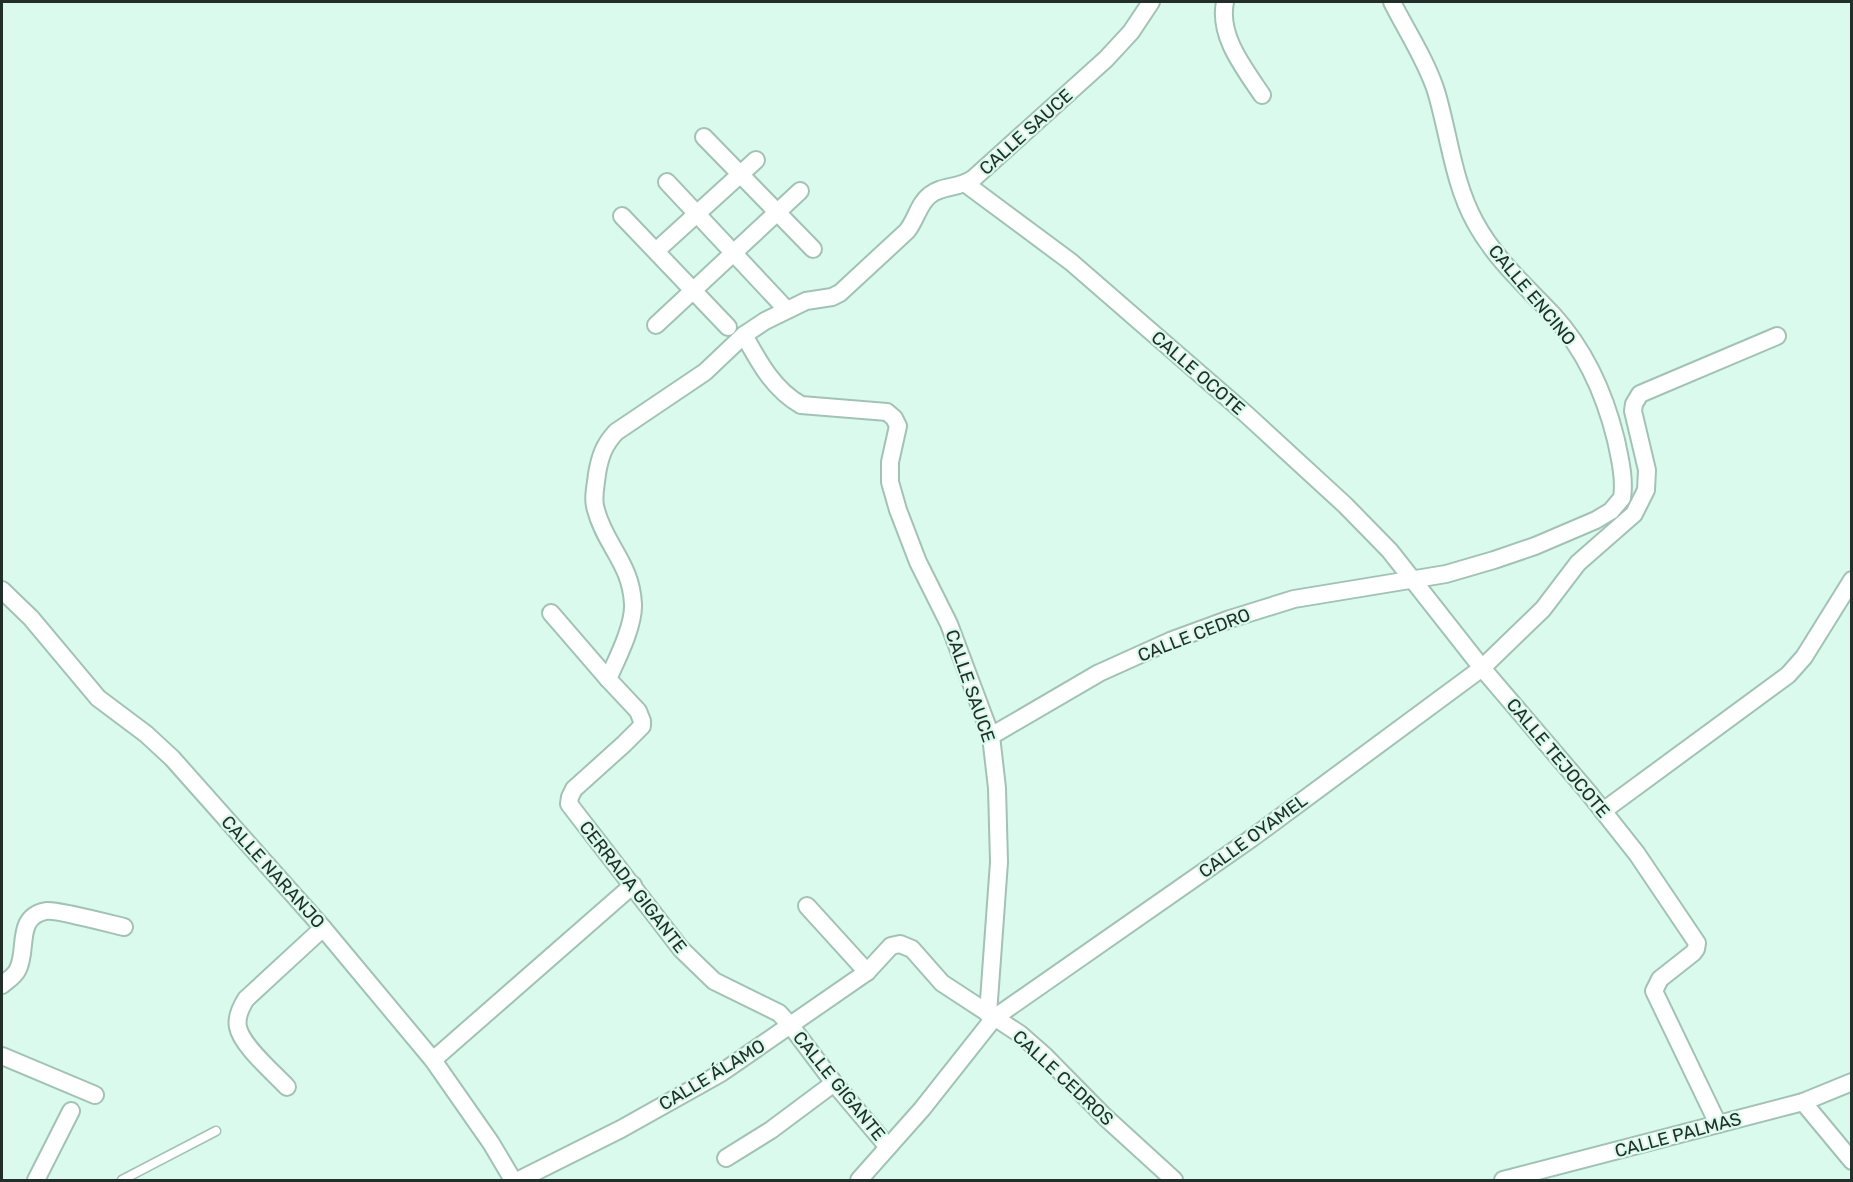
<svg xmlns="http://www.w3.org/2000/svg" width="1853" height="1182" font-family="Rubik,sans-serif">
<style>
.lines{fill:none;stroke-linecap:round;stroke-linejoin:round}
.service-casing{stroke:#a2c2b6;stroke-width:11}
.minor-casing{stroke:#a2c2b6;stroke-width:20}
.service{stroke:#fff;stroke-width:8}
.minor{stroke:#fff;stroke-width:16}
.labels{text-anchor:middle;stroke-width:4.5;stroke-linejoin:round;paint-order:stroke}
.street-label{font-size:18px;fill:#212e29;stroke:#d9faed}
</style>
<rect width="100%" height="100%" fill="#d9faed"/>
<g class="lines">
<defs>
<polyline id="service" points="122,1180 216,1131"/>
<g id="minor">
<path d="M1225 2C1218 36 1244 68 1262 95"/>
<polyline points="704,137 813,249"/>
<polyline points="667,182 787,310"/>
<polyline points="966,184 1071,262 1246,414 1345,505 1390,551 1482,668 1588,792 1637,854 1697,943 1696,949 1693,953 1660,979 1654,991 1718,1124"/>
<polyline points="622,216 728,327"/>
<polyline points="656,251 756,160"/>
<polyline points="656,325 800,191"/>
<path d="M744 335C759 362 773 389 801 405L887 412 894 418 898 426 890 462V482L898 510 918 562 949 624 991 736 997 788 999 862 988 1014"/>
<polyline points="2,590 31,618 98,698 146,734 172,758 323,928 433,1060 491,1143 513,1180"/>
<polyline points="551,613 608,679"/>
<path d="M991 736 1099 673 1170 641 1230 619 1294 599 1446 574 1494 560 1535 546 1596 520 1611 511 1622 498C1625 479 1620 459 1616 440 1605 395 1585 350 1553 315 1525 285 1495 259 1475 222 1453 182 1449 134 1436 91 1426 60 1406 30 1392 2"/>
<polyline points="1603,811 1788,675 1804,657 1852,580"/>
<polyline points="807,906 867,972"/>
<path d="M2 985C8 980 15 976 18 969 28 949 15 917 46 911 55 909 111 924 124 927"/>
<polyline points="2,1056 95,1095"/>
<polyline points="433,1060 633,885"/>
<path d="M287 1087C274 1073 241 1045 238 1027 236 1018 241 1007 246 999L323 928"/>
<polyline points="1803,1102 1852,1161"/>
<path d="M888 1147 834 1083 791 1026 779 1013 714 981 681 949 569 804 570 797 574 789 624 744 642 726V721L638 711 608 679C617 659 634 626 633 604 631 563 605 545 596 510 592 499 596 485 597 474 600 456 604 445 616 432L705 372 744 335 765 321 806 301 832 297 840 293 907 231C916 220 919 203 930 195 942 185 959 189 974 178L1106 59 1131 32 1151 2"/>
<polyline points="726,1158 771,1130 834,1083"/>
<polyline points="36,1180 71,1111"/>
<polyline points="519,1180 621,1129 721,1073 867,972 891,946 900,944 912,949 942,983 1020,1034 1045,1056 1105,1117 1174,1180"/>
<polyline points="859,1180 922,1109 994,1018 1252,838 1482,668 1543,609 1578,563 1634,514 1646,490 1647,470 1633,411 1634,404 1640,394 1777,336"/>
<polyline points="1503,1180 1803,1102 1852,1082"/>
</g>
</defs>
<use href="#service" class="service-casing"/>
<use href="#minor" class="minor-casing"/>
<use href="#service" class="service"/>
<use href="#minor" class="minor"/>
</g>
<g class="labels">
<g class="street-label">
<text transform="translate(1026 132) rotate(-42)" y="6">CALLE SAUCE</text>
<text transform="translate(1532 295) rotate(50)" y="6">CALLE ENCINO</text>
<text transform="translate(1198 373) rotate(41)" y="6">CALLE OCOTE</text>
<text transform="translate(1194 635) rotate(-21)" y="6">CALLE CEDRO</text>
<text transform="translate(970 686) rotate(71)" y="6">CALLE SAUCE</text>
<text transform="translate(1558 758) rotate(50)" y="6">CALLE TEJOCOTE</text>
<text transform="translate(1253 836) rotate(-36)" y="6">CALLE OYAMEL</text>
<text transform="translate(273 872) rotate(48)" y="6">CALLE NARANJO</text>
<text transform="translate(633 887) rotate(52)" y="6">CERRADA GIGANTE</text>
<text transform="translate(712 1075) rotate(-31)" y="6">CALLE ÁLAMO</text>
<text transform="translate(1063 1078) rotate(43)" y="6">CALLE CEDROS</text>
<text transform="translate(839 1086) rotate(51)" y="6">CALLE GIGANTE</text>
<text transform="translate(1678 1135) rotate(-15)" y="6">CALLE PALMAS</text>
</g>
</g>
<rect width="1853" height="1182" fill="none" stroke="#212e29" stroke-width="6"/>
</svg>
